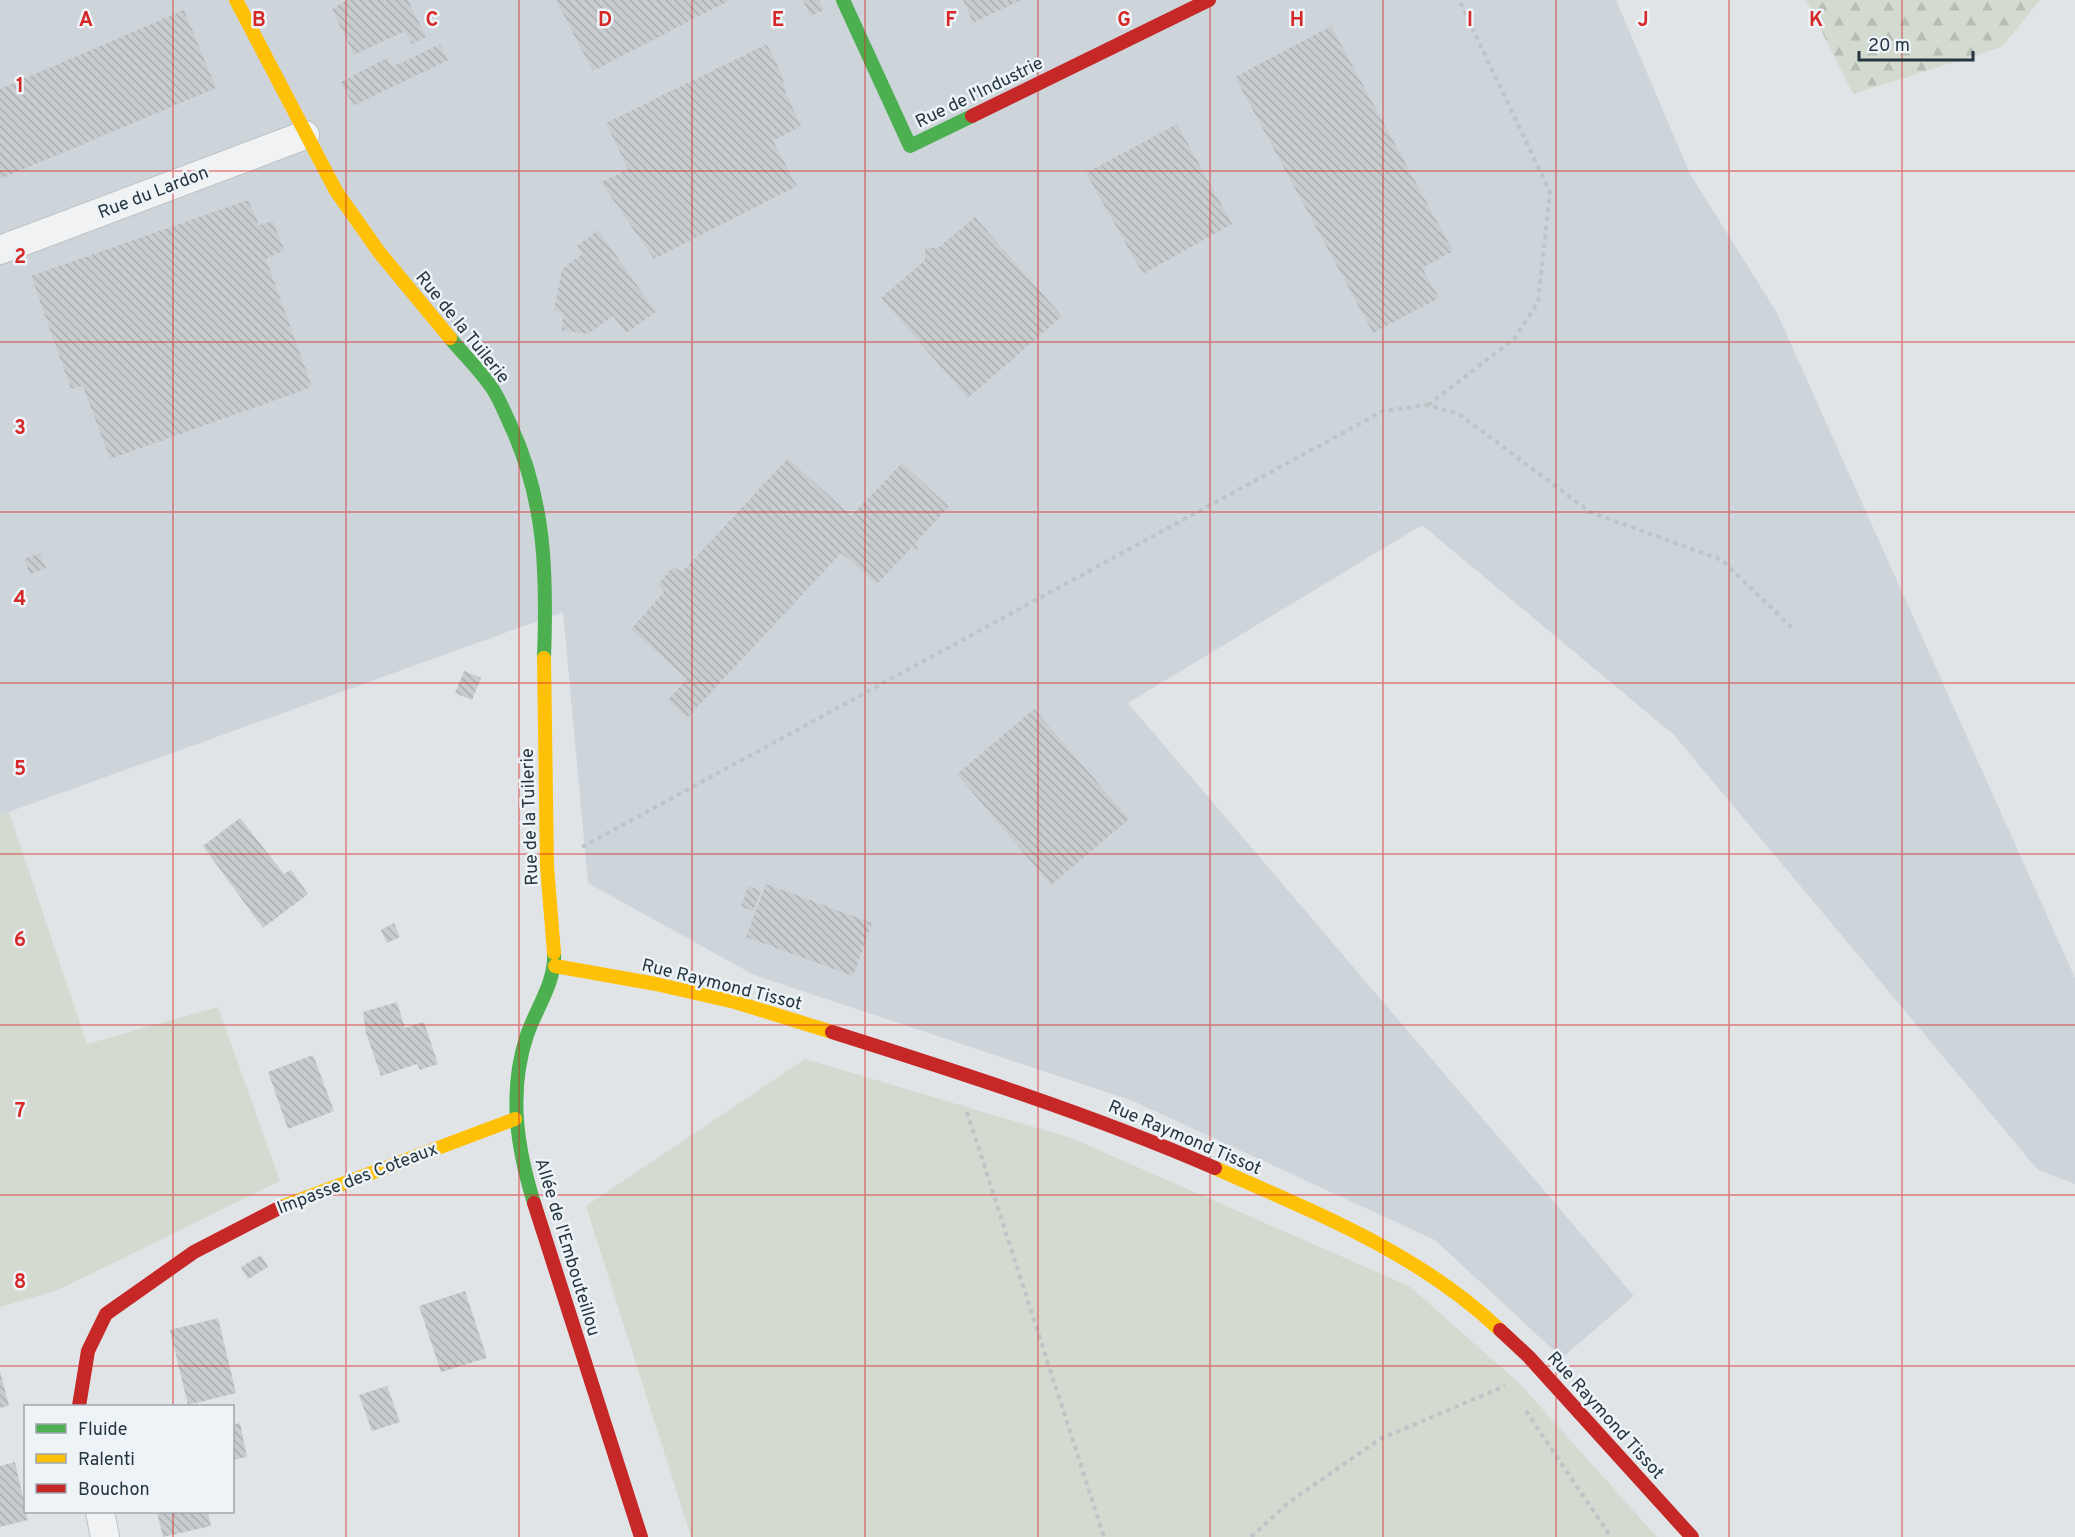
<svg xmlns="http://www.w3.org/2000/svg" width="2075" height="1537" font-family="Overpass,sans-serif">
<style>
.built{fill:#cdd4da}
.green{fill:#d3dbd0}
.forest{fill:url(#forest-firs)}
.building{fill:url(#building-back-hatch)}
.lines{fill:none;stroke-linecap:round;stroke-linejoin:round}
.street-casing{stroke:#bec2c4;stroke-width:30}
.path{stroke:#bfc4c6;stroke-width:4;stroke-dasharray:4.5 4.5;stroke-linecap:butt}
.street{stroke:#f0f2f3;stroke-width:28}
.fast{stroke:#4caf50;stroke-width:14}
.slow{stroke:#ffc107;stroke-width:14}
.jam{stroke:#c62828;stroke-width:14}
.grid{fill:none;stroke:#d62828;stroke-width:1.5;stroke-opacity:0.55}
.labels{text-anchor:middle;stroke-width:5;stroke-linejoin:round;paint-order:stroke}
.street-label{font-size:18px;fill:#253641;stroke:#edf3f6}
.grid-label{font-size:20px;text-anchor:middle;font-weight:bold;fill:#d62828;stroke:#edf3f6;stroke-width:5;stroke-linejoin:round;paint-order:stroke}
</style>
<defs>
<pattern id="forest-firs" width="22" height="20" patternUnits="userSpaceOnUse" patternTransform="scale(1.5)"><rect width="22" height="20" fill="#d3dbd0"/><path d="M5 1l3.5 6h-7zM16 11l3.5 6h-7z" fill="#b5bdb4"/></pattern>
<pattern id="building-back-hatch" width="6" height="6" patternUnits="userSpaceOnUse" patternTransform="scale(1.5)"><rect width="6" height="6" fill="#c8ccce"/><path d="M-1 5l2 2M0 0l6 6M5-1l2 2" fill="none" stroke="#acb0b2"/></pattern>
</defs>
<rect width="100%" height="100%" fill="#e0e4e6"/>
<polygon class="built" points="0,0 1616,0 1690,174 1777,313 2075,978 2075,1184 2038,1170 1674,735 1422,525 1128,703 1634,1296 1562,1358 1435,1240 1133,1101 754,975 588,883 563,612 0,815"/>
<g class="green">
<polygon points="9,812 87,1044 218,1007 280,1181 58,1290 0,1307 0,815"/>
<polygon points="805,1059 1071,1138 1409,1286 1519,1383 1657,1537 691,1537 586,1206"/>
</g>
<polygon class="forest" points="1806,0 2040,0 2002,47 1853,94"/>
<g class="building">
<polygon points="347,0 408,0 426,37 412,44 405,31 354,55 332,9"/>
<polygon points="556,0 730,0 593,71"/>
<polygon points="803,0 819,0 824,10 810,16"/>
<polygon points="963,0 1021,0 973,23"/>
<polygon points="184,10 216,88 0,179 0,89"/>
<polygon points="1331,26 1453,251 1422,268 1439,298 1373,333 1235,77"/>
<polygon points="440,44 448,60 353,106 341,82 387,58 392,67"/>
<polygon points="767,44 782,75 786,94 801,126 773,141 797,186 654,259 601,182 628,169 606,123"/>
<polygon points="1177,124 1232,224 1143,274 1086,173"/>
<polygon points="248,200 259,225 273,221 284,250 266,259 312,387 110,459 83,386 71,389 31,276"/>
<polygon points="975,217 1062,316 968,398 881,298 925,260 925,248 938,248"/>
<polygon points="598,230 656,312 626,333 613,316 588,334 562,330 563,313 554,311 562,269 582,254 577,246"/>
<polygon points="788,458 851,516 902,463 949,507 914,544 918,548 916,551 912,547 877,584 841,553 687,718 668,700 687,679 631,629 664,592 658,584 673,567 682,572"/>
<polygon points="40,553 46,568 30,574 24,559"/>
<polygon points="464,671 481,678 472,700 455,693"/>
<polygon points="1034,709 1129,819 1051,885 957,774"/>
<polygon points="240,818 284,874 291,870 308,894 263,928 203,846"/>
<polygon points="766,884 872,923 853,976 746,937"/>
<polygon points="748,886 761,891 753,911 741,907"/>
<polygon points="394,923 400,937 387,943 381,930"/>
<polygon points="397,1002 405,1028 424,1022 438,1064 420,1070 417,1064 381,1076 366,1033 363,1012"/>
<polygon points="313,1055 334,1111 288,1129 268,1072"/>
<polygon points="261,1255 268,1267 248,1279 241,1267"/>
<polygon points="465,1291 487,1358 441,1372 419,1306"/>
<polygon points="218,1318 236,1393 188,1405 170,1330"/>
<polygon points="0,1371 9,1406 0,1408"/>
<polygon points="387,1386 400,1422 372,1431 359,1395"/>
<polygon points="240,1423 247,1457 232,1460 232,1425"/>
<polygon points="15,1462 28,1520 0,1527 0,1466"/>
<polygon points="157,1512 208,1512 211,1526 163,1537"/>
</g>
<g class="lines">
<defs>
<g id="street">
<polyline points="0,250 305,135"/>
<polyline points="100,1512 105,1537"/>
</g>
</defs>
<use href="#street" class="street-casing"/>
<g class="path">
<polyline points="1428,405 1514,339 1538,302 1550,192 1459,0"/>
<polyline points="582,847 1383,411 1427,405 1459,414 1590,512 1722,560 1794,630"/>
<polyline points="967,1112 1104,1537"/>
<polyline points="1526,1411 1611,1537"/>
<polyline points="1251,1537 1288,1503 1380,1439 1505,1386"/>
</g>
<use href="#street" class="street"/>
<g class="fast">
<polyline points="843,0 910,146 972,116"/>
<path d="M450 338C464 355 482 372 494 391 500 401 505 413 510 424 546 501 547 575 544 658"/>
<path d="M534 1203C517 1148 508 1092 527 1035 536 1009 556 981 554 953"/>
</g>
<g class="slow">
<polyline points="236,0 336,191 379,252 450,338"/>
<polyline points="544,658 547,866 554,953"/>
<polyline points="555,966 656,984 735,1002 832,1032"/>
<path d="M1215 1168C1316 1213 1419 1253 1500 1330"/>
<polyline points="281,1207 515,1119"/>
</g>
<g class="jam">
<polyline points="972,116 1209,0"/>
<path d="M832 1032C962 1073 1090 1114 1215 1168"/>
<polyline points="534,1203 641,1537"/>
<polyline points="1500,1330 1529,1357 1692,1537"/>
<polyline points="79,1406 88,1351 106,1314 194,1252 281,1207"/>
</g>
</g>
<path class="grid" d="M173 0V1406M346 0V1537M519 0V1537M692 0V1537M865 0V1537M1038 0V1537M1210 0V1537M1383 0V1537M1556 0V1537M1729 0V1537M1902 0V1537M0 171H2075M0 342H2075M0 512H2075M0 683H2075M0 854H2075M0 1025H2075M0 1195H2075M0 1366H2075M173 1512V1537"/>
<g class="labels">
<g class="street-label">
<text transform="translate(979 92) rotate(-26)" y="6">Rue de l'Industrie</text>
<text transform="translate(153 192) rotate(-21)" y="6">Rue du Lardon</text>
<text transform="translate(463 327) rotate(51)" y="6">Rue de la Tuilerie</text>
<text transform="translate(529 817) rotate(-92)" y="6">Rue de la Tuilerie</text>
<text transform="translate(722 984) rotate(14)" y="6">Rue Raymond Tissot</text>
<text transform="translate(1185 1137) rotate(23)" y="6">Rue Raymond Tissot</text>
<text transform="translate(357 1178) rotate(-21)" y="6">Impasse des Coteaux</text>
<text transform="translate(568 1247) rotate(73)" y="6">Allée de l'Embouteillou</text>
<text transform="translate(1606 1415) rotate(48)" y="6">Rue Raymond Tissot</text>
</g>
</g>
<g class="grid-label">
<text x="86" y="26">A</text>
<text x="259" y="26">B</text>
<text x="432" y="26">C</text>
<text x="605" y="26">D</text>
<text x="778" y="26">E</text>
<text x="951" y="26">F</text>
<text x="1124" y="26">G</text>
<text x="1297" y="26">H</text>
<text x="1470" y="26">I</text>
<text x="1643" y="26">J</text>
<text x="1816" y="26">K</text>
<text x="20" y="92">1</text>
<text x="20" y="263">2</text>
<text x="20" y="434">3</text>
<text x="20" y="605">4</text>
<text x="20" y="775">5</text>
<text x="20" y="946">6</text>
<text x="20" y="1117">7</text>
<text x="20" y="1288">8</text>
</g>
<rect x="24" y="1405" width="210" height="108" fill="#edf3f6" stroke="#9da7ae" stroke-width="1.5"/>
<rect x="36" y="1424" width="30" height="9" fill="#4caf50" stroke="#9da7ae" stroke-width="1.5"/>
<text x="78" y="1435" font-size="18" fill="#253641">Fluide</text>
<rect x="36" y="1454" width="30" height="9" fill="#ffc107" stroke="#9da7ae" stroke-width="1.5"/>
<text x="78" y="1465" font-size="18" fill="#253641">Ralenti</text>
<rect x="36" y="1484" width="30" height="9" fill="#c62828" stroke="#9da7ae" stroke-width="1.5"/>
<text x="78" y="1495" font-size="18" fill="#253641">Bouchon</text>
<path d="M1859 51v9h114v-9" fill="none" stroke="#253641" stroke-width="3"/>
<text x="1868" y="51" font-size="18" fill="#253641" stroke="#edf3f6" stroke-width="4.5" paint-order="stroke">20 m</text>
</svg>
